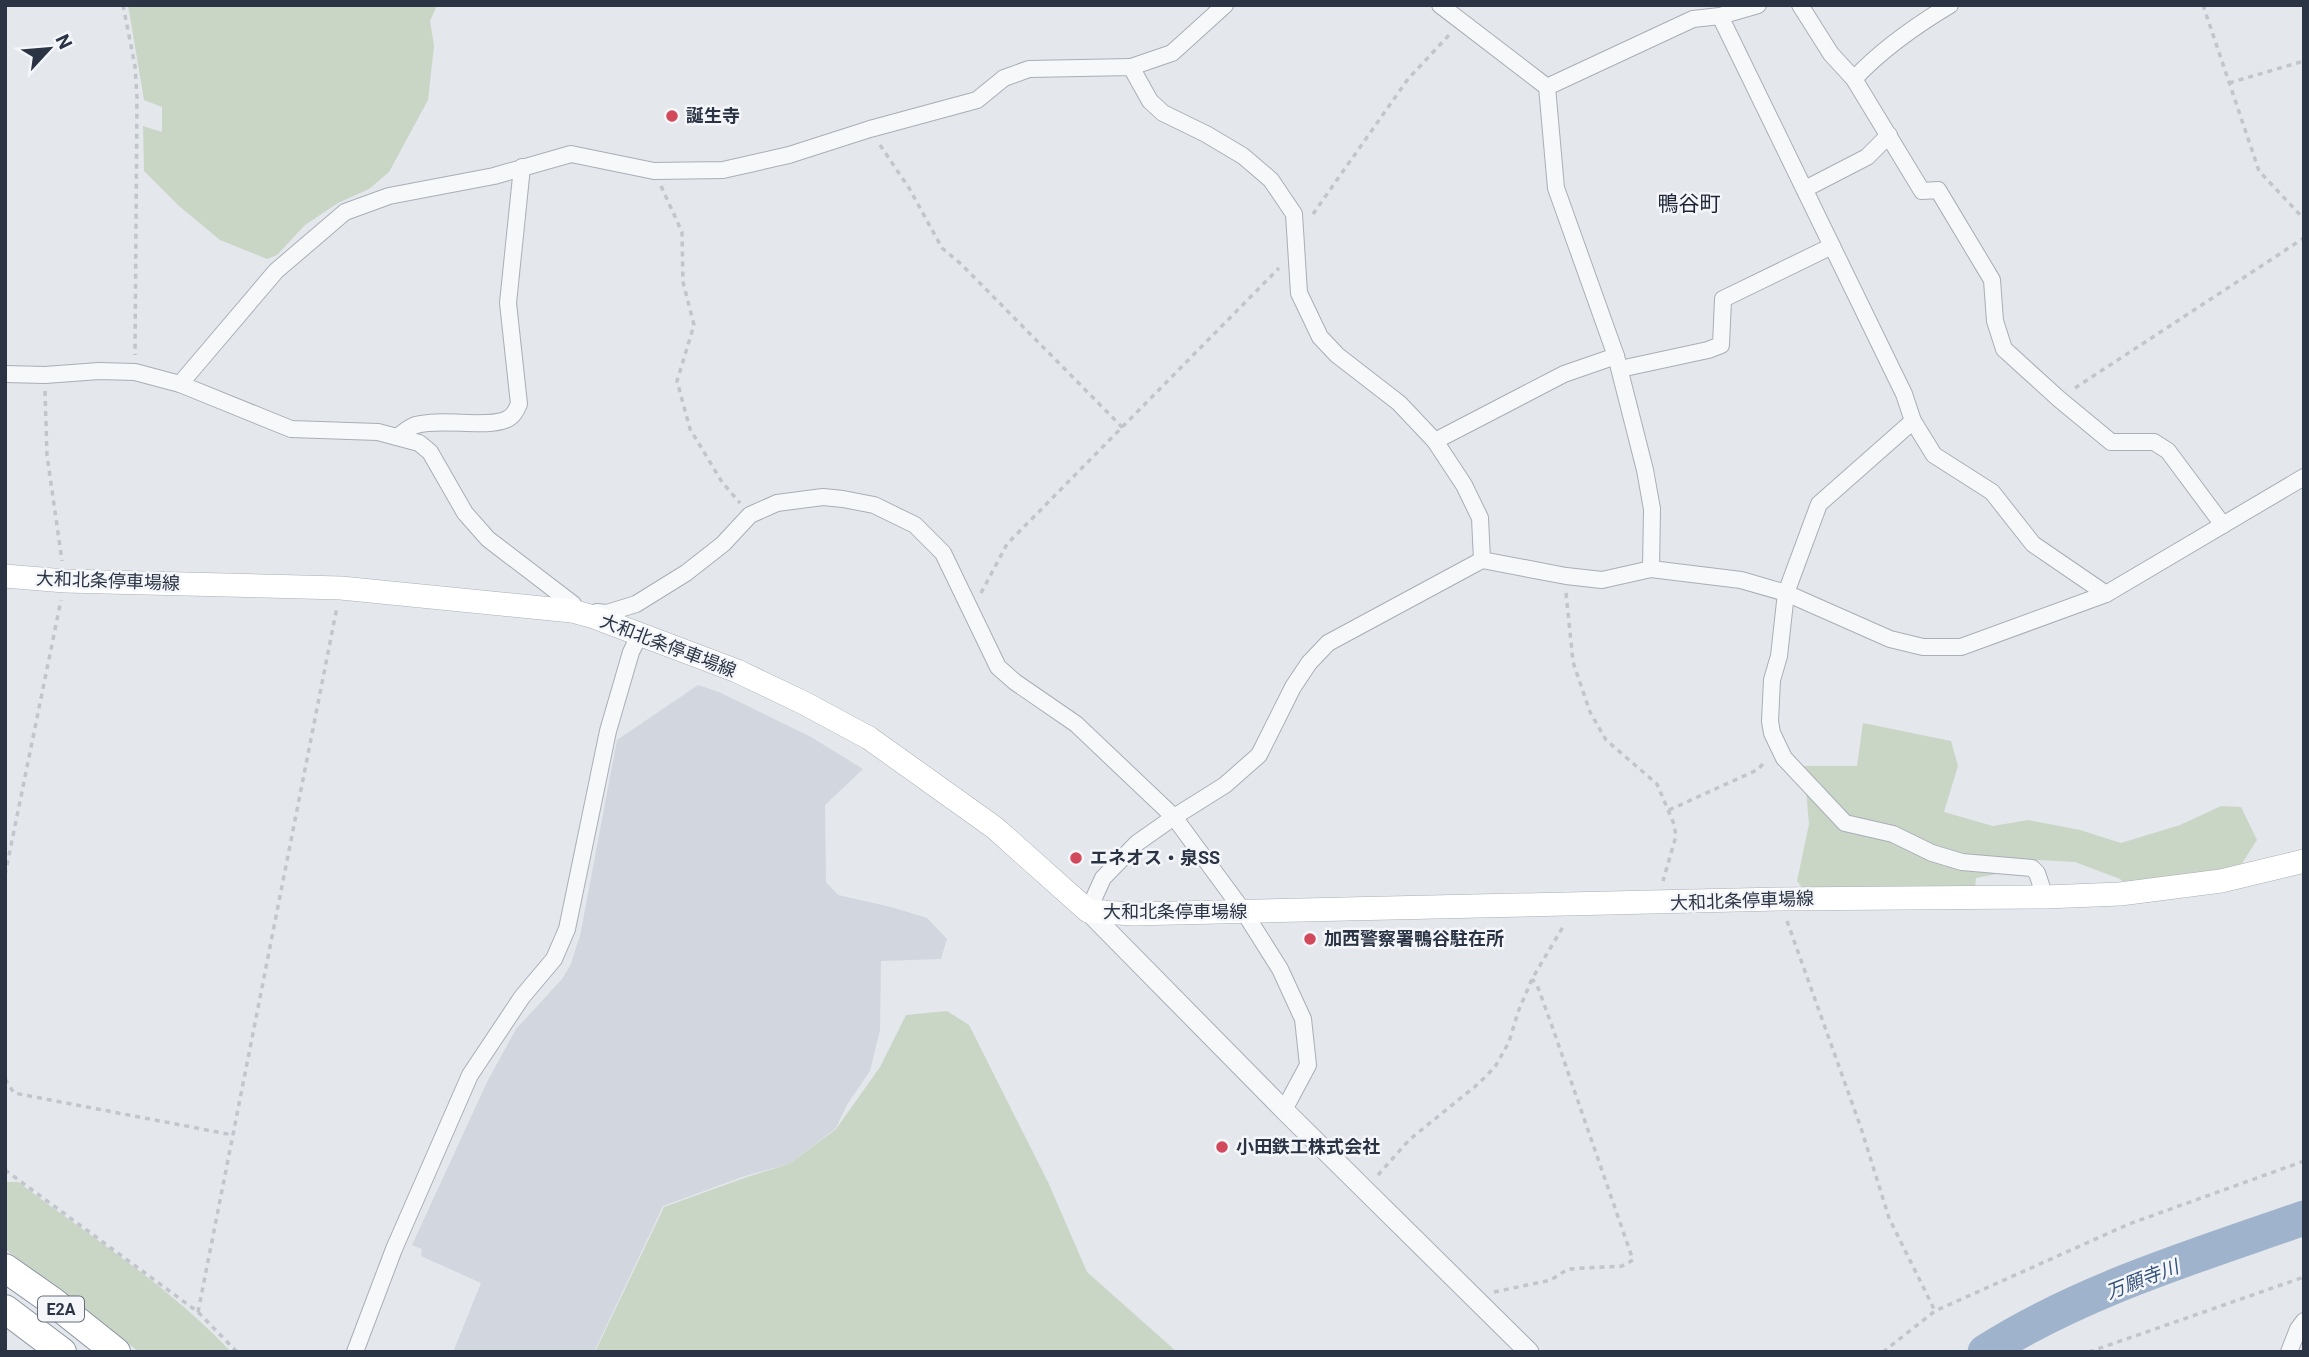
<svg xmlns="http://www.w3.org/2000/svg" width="2309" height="1357" font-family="Roboto,'Noto Sans JP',sans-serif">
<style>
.built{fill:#d2d6de}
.green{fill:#c9d6c5}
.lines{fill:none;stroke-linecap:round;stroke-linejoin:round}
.river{stroke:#9fb4cc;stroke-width:35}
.minor-casing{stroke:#a9aeb7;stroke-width:18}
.tertiary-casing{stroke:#a9aeb7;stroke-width:21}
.secondary-casing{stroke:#a9aeb7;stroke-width:24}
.motorway-casing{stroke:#8b94a3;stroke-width:30}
.path{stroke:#c2c5cb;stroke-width:3.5;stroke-dasharray:5 5;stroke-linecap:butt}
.minor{stroke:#f7f8fa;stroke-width:16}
.tertiary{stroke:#f7f8fa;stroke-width:19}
.secondary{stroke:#fff;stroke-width:23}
.motorway{stroke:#fff;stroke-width:28}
.poi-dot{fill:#d1495b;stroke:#f4f6f9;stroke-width:2.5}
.labels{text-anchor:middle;stroke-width:5;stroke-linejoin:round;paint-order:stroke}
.shield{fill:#f4f6f9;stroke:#676e7b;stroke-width:2}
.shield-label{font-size:16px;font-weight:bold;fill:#2b3445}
.poi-label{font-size:18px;font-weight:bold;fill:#2b3445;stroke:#f4f6f9;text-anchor:start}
.street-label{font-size:18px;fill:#2b3445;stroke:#f4f6f9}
.water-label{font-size:19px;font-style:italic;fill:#34527a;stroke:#f4f6f9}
.quarter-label{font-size:21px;fill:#1d2536;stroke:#f4f6f9}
</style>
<rect width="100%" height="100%" fill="#e4e7ec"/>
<polygon class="built" points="698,685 719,692 811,737 863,769 825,805 826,882 838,895 891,907 927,918 947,939 941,959 881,961 880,1030 870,1071 848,1103 836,1128 789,1164 745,1176 663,1206 594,1352 453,1352 481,1283 421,1256 422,1249 412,1245 488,1080 516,1029 562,979 570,966 580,936 617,740"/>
<g class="green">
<polygon points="128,5 437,5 430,21 434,46 428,100 389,172 369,189 338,203 305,225 277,255 267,259 220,240 179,206 144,171 143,126 162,132 162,107 144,100"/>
<polygon points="1863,723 1951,741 1958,766 1944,812 1993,826 2028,820 2080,830 2121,843 2180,825 2221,806 2241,807 2257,840 2239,868 2128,886 2120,879 2075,862 2038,860 2002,873 1976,878 1975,889 1804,890 1797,881 1809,824 1804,766 1857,766"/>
<polygon points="947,1011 969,1025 1048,1182 1087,1272 1177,1352 595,1352 664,1207 747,1177 789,1164 836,1129 880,1067 906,1015"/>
<path d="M5 1182H18C91 1237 168 1285 231 1352H139L5 1249Z"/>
</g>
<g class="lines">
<path class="river" d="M1985 1352C2082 1290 2196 1256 2304 1218"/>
<defs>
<g id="minor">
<polyline points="1440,5 1547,87 1556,188 1616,356 1645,470 1652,509 1651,569"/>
<polyline points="1800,5 1831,54 1854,79 1922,191 1938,190 1992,280 1995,321 2004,349 2059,399 2111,442 2154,442 2168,451 2223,525"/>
<polyline points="1720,16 1904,394 1913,421 1934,455 1992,492 2033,544 2106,594"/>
<polyline points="1131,67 1172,53 1225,5"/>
<path d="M1854 79C1882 49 1915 26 1950 5"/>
<polyline points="1547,87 1693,19 1720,16 1758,5"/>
<polyline points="1805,189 1867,157 1889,135"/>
<polyline points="1620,369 1708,350 1721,345 1723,299 1832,246"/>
<polyline points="5,374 45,375 99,371 135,372 180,384 291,429 378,432 419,443 430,452 465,513 488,539 573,604 572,611"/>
<polyline points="180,384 276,271 345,212 389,196 494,176 571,154 654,171 723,170 789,155 870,129 977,100 1004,78 1029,69 1131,67 1150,101 1163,113 1206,134 1243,156 1271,180 1294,214 1299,293 1320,337 1337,355 1399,403 1435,441 1464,485 1480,518 1482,560"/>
<polyline points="1913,421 1819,504 1786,593 1779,656 1772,680 1770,721 1772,733 1784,758 1845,823 1893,834 1932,853 1962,862 2032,868 2037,873 2045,897"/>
<path d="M397 437C403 433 409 427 416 425 440 418 486 428 505 420 513 417 516 411 519 404L508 303 522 167"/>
<polyline points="1435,441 1564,374 1616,356"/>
<polyline points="595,615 597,612 607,613 636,604 686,573 723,544 750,515 777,503 823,497 843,499 874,505 915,525 943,553 998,667 1015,682 1076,724 1174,817 1244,912 1280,969 1303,1019 1308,1065 1284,1110"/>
<polyline points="1088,911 1103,878 1137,843 1174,817 1225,785 1259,755 1293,687 1309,663 1328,643 1482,560 1566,576 1602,580 1651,569 1741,580 1786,593 1890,639 1923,647 1961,647 2106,594 2304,477"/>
<polyline points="355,1352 394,1249 470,1075 522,997 554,959 567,929 608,731 631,652 640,634"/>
<polyline points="2289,1352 2298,1329 2304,1321"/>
</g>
<polyline id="tertiary" points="1088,911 1284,1110 1529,1352"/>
<polyline id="secondary" points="5,576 65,581 341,588 572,611 594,617 737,671 804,703 869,738 995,828 1088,911 1133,914 1779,899 2045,897 2120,894 2221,881 2304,861"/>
<g id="motorway">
<polyline points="5,1268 52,1301 116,1352"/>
<polyline points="5,1309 62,1352"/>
</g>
</defs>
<use href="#minor" class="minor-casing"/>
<use href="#tertiary" class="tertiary-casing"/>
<use href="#secondary" class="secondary-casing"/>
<use href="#motorway" class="motorway-casing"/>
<g class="path">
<polyline points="123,5 135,66 137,97 135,355"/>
<polyline points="2203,5 2259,171 2304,219"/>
<polyline points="2229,83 2304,61"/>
<polyline points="880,145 909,188 942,248 961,264 1123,428"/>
<polyline points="661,186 682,232 683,282 694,325 677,381 690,429 722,482 740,503"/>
<polyline points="1313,214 1408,79 1450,34"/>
<polyline points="2075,388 2304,238"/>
<polyline points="45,391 47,455 62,561"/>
<polyline points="981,593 1007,544 1279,268"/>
<polyline points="1566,593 1573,662 1590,712 1606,740 1657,784 1674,824 1676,836 1663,881"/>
<polyline points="1669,810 1757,770 1766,761"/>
<polyline points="5,875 61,600"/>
<polyline points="1787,921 1861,1128 1889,1218 1935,1311"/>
<polyline points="5,1079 14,1093 233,1135"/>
<polyline points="5,1170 198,1312 237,1352"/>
<polyline points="1378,1175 1409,1140 1478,1084 1495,1067 1509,1042 1518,1012 1532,979 1564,925"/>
<polyline points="1494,1292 1551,1280 1568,1269 1622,1266 1633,1260 1552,1026 1537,985 1532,979"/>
<polyline points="198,1312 337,607"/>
<polyline points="1883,1352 1935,1311 2129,1224 2304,1161"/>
<polyline points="2089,1352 2304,1277"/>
</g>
<use href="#minor" class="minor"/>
<use href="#tertiary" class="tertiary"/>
<use href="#secondary" class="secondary"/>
<use href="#motorway" class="motorway"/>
</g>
<g class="poi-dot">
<circle cx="672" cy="116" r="7"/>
<circle cx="1076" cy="858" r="7"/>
<circle cx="1310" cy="939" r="7"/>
<circle cx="1222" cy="1147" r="7"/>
</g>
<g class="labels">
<rect class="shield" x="38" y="1296.5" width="46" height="25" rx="5"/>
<g class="shield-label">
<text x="61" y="1315">E2A</text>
</g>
<g class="poi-label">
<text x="686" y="122">誕生寺</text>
<text x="1090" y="864">エネオス・泉SS</text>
<text x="1324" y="945">加西警察署鴨谷駐在所</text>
<text x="1236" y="1153">小田鉄工株式会社</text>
</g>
<g class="street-label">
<text transform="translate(108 581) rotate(2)" y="6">大和北条停車場線</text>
<text transform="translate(668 646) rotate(21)" y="6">大和北条停車場線</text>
<text transform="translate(1742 901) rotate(-2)" y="6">大和北条停車場線</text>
<text x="1175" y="918">大和北条停車場線</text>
</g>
<g class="water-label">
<text transform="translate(2142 1279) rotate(-21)" y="7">万願寺川</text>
</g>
<g class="quarter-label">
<text x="1689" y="211">鴨谷町</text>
</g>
</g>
<rect width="2309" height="1357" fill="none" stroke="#2b3445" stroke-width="14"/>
<g transform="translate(49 49) rotate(64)" stroke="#f4f6f9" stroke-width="5" paint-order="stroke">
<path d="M0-5L12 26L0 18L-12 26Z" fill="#2b3445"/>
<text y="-10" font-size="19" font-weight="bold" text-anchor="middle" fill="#2b3445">N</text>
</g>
</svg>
